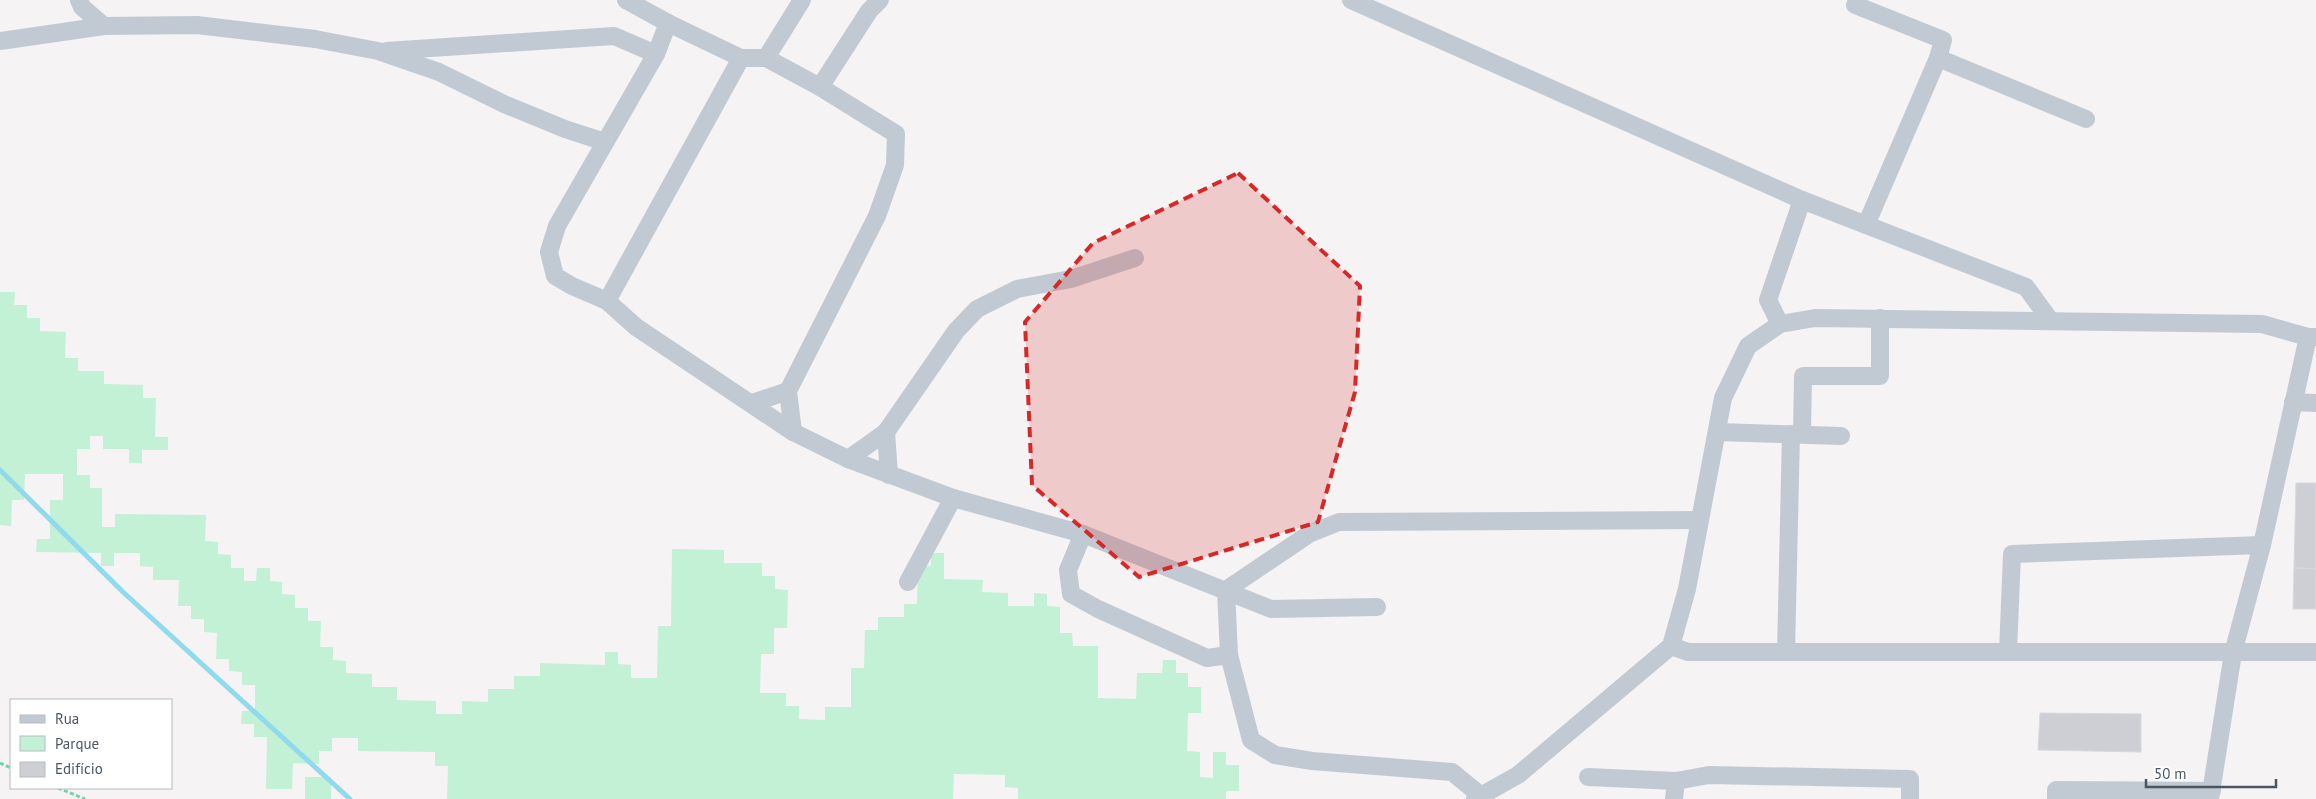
<svg xmlns="http://www.w3.org/2000/svg" width="2316" height="799" font-family="'PT Sans',sans-serif">
<style>
.green{fill:#c3f1d5}
.lines{fill:none;stroke-linecap:round;stroke-linejoin:round}
.stream{stroke:#90daee;stroke-width:5}
.building{fill:#cdcfd5;stroke:#d7d9de}
.path{stroke:#7ad0a6;stroke-width:3;stroke-dasharray:4 2.5;stroke-linecap:butt}
.minor{stroke:#c1cad2;stroke-width:18}
.marked{fill:#d62828;fill-opacity:0.2;stroke:#d62828;stroke-width:4;stroke-dasharray:10 6;stroke-linejoin:round}
</style>
<rect width="100%" height="100%" fill="#f5f3f3"/>
<g class="green">
<polygon points="0,292 15,292 14,305 27,305 27,318 40,318 40,331 66,332 65,358 78,358 78,371 104,371 104,384 143,385 143,398 156,398 155,437 168,437 168,450 142,450 142,463 129,463 129,449 103,449 103,436 90,436 90,449 77,449 77,475 90,475 90,488 102,488 102,527 115,527 115,514 206,515 205,541 218,542 218,554 231,555 231,568 244,568 244,581 256,581 257,568 270,568 270,581 282,582 282,594 295,595 295,608 308,608 308,621 321,621 320,647 333,647 333,660 346,661 346,673 372,674 372,687 397,687 397,700 436,701 436,714 462,714 462,701 488,702 488,689 514,689 514,676 540,676 540,663 605,665 605,652 618,652 618,664 631,665 631,678 657,678 658,626 671,626 672,549 724,550 724,563 762,563 762,576 775,576 775,589 788,590 787,628 774,628 774,654 761,654 760,693 786,693 786,706 799,706 799,719 825,720 825,707 851,707 851,668 864,668 865,630 878,630 878,617 904,617 904,604 917,604 918,565 931,566 931,553 944,553 944,579 983,580 982,592 1008,593 1008,606 1034,606 1034,593 1047,594 1047,606 1060,607 1060,633 1072,633 1073,646 1098,646 1098,698 1136,699 1137,673 1162,673 1163,660 1176,660 1176,673 1188,673 1188,687 1201,687 1201,713 1188,713 1187,751 1200,752 1200,777 1213,778 1213,752 1226,752 1226,765 1239,765 1239,791 1226,791 1226,799 1018,799 1018,788 1005,787 1005,775 954,774 953,799 447,799 448,766 435,766 435,752 358,751 358,738 332,738 332,751 319,751 319,764 293,763 292,789 266,789 267,737 254,737 254,724 241,724 242,711 255,711 255,685 242,685 242,672 229,671 229,659 216,659 217,633 204,632 204,619 191,619 191,606 178,606 179,580 153,580 153,567 140,566 140,553 114,553 114,566 101,566 101,553 36,552 37,539 50,539 50,500 63,500 63,474 25,474 24,500 12,500 11,526 0,525"/>
<rect x="305" y="777" width="26" height="22"/>
</g>
<g class="lines">
<polyline class="stream" points="0,470 123,592 350,799"/>
</g>
<g class="building">
<polygon points="2296,483 2316,483 2316,569 2294,568"/>
<polygon points="2294,568 2316,569 2316,609 2293,609"/>
<polygon points="2040,713 2141,714 2141,752 2038,750"/>
</g>
<g class="lines">
<g class="path">
<polyline points="0,763 11,768"/>
<polyline points="58,788 85,799"/>
</g>
<g class="minor">
<polyline points="79,0 82,7 104,26"/>
<polyline points="626,0 668,23"/>
<polyline points="1351,0 1802,200 2026,287 2050,320"/>
<polyline points="1855,5 1943,40 1938,58 1866,225"/>
<polyline points="0,41 104,26 197,25 315,39 378,51 439,72 504,104 565,129 605,142"/>
<polyline points="386,51 614,36 656,54"/>
<polyline points="741,58 668,23 656,54 557,226 549,252 555,276 572,286 607,301 636,327 793,432 848,459 953,498 1083,534 1271,609 1377,607"/>
<polyline points="766,58 802,0"/>
<polyline points="1938,58 2086,119"/>
<polyline points="820,87 869,11 880,0"/>
<polyline points="607,301 741,58 766,58 820,87 896,134 895,165 877,216 788,391"/>
<polyline points="1780,324 1768,300 1802,200"/>
<polyline points="2293,402 2316,403"/>
<polyline points="752,403 788,391 793,432"/>
<polyline points="886,432 956,331 977,309 1017,289 1071,279 1135,258"/>
<polyline points="1717,432 1841,436"/>
<polyline points="1802,434 1803,376 1880,376 1880,318"/>
<polyline points="848,459 886,432 889,475"/>
<polyline points="1083,534 1068,570 1071,594 1098,609 1207,658 1229,655"/>
<polyline points="908,582 953,498"/>
<polyline points="1226,590 1309,534 1339,522 1700,520"/>
<polyline points="1226,590 1229,655 1251,740 1275,755 1312,761 1452,772 1485,799"/>
<polyline points="1671,646 1688,652 2316,652"/>
<polyline points="1786,652 1791,434"/>
<polyline points="2008,652 2012,554 2262,545"/>
<polyline points="1588,777 1676,781 1709,775 1910,779 1910,799"/>
<polyline points="1475,799 1518,775 1671,646 1687,589 1723,398 1748,346 1780,324 1815,318 2262,324 2308,337 2316,337"/>
<polyline points="1674,799 1676,781"/>
<polyline points="2056,799 2056,790 2212,791"/>
<polyline points="2210,799 2233,653 2262,545 2308,337"/>
</g>
</g>
<path class="marked" d="M1238 173 1360 286 1355 392 1318 522 1139 577 1032 485 1025 322 1093 243Z"/>
<rect x="10" y="699" width="162" height="90" fill="#ffffff" stroke="#b7bbc0"/>
<rect x="20" y="715" width="25" height="8" fill="#c1cad2" stroke="#b7bbc0"/>
<text x="55" y="724" font-size="15" fill="#4a5661">Rua</text>
<rect x="20" y="736" width="25" height="15" fill="#c3f1d5" stroke="#b7bbc0"/>
<text x="55" y="749" font-size="15" fill="#4a5661">Parque</text>
<rect x="20" y="762" width="25" height="15" fill="#cdcfd5" stroke="#b7bbc0"/>
<text x="55" y="774" font-size="15" fill="#4a5661">Edifício</text>
<path d="M2146 779v8h130v-8" fill="none" stroke="#4a5661" stroke-width="2.5"/>
<text x="2154" y="779" font-size="15" fill="#4a5661" stroke="#ffffff" stroke-width="4" paint-order="stroke">50 m</text>
</svg>
